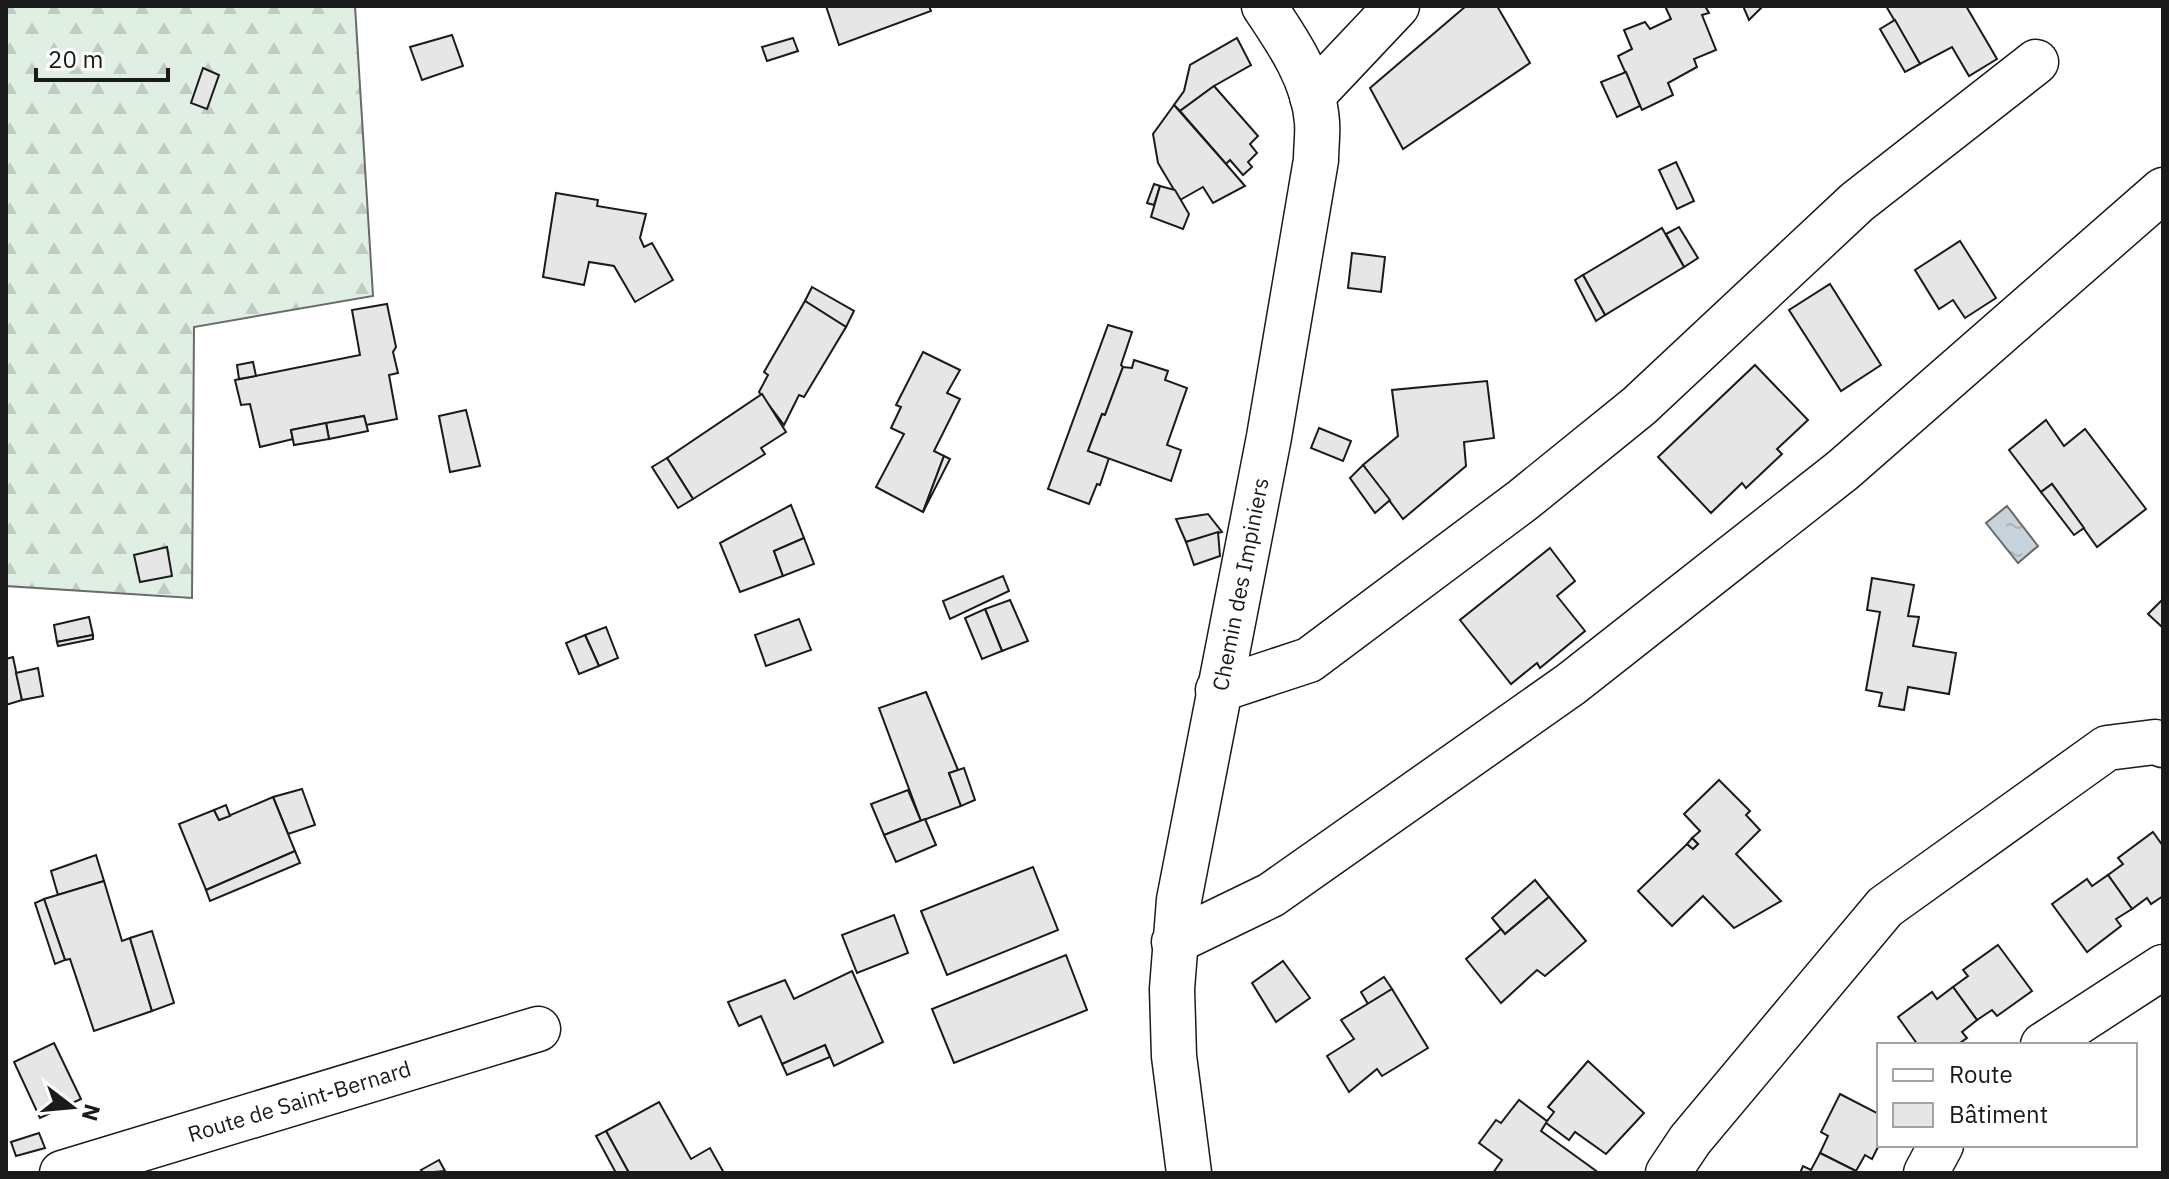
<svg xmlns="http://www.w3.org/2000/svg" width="2169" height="1179" font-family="'IBM Plex Sans',sans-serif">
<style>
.forest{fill:url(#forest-firs);stroke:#6a6a6a;stroke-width:2}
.water{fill:url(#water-ripples);stroke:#6a6a6a;stroke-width:2}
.building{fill:#e6e6e6;stroke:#1a1a1a;stroke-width:2}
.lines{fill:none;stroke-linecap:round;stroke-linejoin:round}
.minor-casing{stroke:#1a1a1a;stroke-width:47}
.minor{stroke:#fff;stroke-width:44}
.labels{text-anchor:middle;stroke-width:6;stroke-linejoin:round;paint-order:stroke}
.street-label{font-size:22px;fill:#1a1a1a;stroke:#fff}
</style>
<defs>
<pattern id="forest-firs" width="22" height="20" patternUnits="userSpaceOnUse" patternTransform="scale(2)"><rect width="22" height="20" fill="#e0efe3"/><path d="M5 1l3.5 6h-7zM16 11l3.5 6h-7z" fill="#c0ccc2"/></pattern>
<pattern id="water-ripples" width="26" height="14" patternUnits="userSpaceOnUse" patternTransform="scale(2)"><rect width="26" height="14" fill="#c6d2dc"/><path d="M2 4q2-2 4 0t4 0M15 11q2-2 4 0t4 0" fill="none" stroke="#aab4bc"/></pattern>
</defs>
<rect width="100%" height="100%" fill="#fff"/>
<polygon class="forest" points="6,6 355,6 373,296 194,327 192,598 6,586"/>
<polygon class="water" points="2007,506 2038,546 2018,563 1986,523"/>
<g class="building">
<polygon points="826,6 929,6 931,11 839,45"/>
<polygon points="1466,6 1497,6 1530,63 1403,149 1370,88"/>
<polygon points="1665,6 1705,6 1709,13 1702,15 1716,50 1694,59 1697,67 1668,83 1673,95 1642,110 1618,56 1632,49 1624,30 1645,22 1650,29 1671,19"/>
<polygon points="1743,6 1763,6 1749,20"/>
<polygon points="1886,6 1966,6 1997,59 1969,76 1952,47 1920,64"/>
<polygon points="1895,20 1920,64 1905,72 1880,29"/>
<polygon points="452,35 463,66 422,80 410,47"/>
<polygon points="793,38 798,51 767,61 762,47"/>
<polygon points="1237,38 1251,65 1214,86 1180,111 1174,105 1184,91 1190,65"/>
<polygon points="203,68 219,75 207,109 191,103"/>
<polygon points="1626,72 1640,106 1617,117 1601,82"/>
<polygon points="1214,86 1258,136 1250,144 1257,153 1248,162 1252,167 1243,175 1230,160 1226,164 1180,111"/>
<polygon points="1174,105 1226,164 1245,186 1213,203 1203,187 1180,200 1158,163 1153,134"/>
<polygon points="1676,162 1694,201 1677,209 1659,170"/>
<polygon points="1154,184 1160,186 1154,205 1147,203"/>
<polygon points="1160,186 1175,190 1189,214 1183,229 1151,217"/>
<polygon points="556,193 598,200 597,206 646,214 640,238 644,247 652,243 673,280 635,302 614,266 589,262 584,285 543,277"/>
<polygon points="1679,227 1698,258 1684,267 1666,234"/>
<polygon points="1662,228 1684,267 1605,315 1583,275"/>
<polygon points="1960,241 1996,298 1965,318 1953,300 1939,309 1915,270"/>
<polygon points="1352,253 1385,257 1381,292 1348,288"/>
<polygon points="1583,275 1605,315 1596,321 1575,280"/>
<polygon points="1830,284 1881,365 1841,391 1789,310"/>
<polygon points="812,287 854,311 846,327 805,301"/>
<polygon points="805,301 846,327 804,397 799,395 784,425 759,392 768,375 764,372"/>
<polygon points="387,304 396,347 393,352 398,373 389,375 397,419 366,425 364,416 291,430 293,439 260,447 250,404 241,405 235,380 360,355 352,310"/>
<polygon points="1108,325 1132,332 1121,365 1123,367 1105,415 1102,414 1088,451 1109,458 1100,485 1097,484 1089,504 1048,489"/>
<polygon points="923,352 960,370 947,393 960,399 934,451 944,456 923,512 876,487 904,434 891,428 901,407 896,405"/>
<polygon points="1134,360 1168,371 1165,380 1187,388 1167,445 1181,450 1171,481 1088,451 1102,414 1105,415 1123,367 1132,368"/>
<polygon points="253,362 256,376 239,379 237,365"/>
<polygon points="1755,365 1808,420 1777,449 1782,454 1746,488 1742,483 1711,513 1658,457"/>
<polygon points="1487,381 1494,438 1464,442 1466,466 1403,519 1363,465 1398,436 1392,390"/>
<polygon points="762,394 786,432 761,448 765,454 693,499 667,458"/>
<polygon points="466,410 480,466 450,472 439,416"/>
<polygon points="364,416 368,431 329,439 326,423"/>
<polygon points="2046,420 2064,446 2085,429 2146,509 2097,547 2052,484 2041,492 2009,450"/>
<polygon points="326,423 329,439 294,445 291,430"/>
<polygon points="1319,428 1351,441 1343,461 1311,448"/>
<polygon points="944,456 950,459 923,512"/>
<polygon points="667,458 693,499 678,508 652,467"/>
<polygon points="1363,465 1390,500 1375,513 1350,478"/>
<polygon points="2052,484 2084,528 2074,535 2041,492"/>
<polygon points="791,505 804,538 774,551 783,576 740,592 720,543"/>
<polygon points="1208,514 1222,532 1186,542 1176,519"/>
<polygon points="1218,532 1220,556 1194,565 1186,542"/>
<polygon points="804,538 814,564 783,576 774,551"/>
<polygon points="167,547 172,576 140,582 134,555"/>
<polygon points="1550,548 1575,581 1557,596 1585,631 1540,668 1537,663 1511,684 1460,620"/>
<polygon points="1003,576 1009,591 950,619 943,601"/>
<polygon points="1872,578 1914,585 1908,616 1919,617 1913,646 1956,653 1949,694 1908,687 1904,710 1879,706 1882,693 1866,690 1880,612 1867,610"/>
<polygon points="2163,599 2163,628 2148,614"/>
<polygon points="1010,600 1028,641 1002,651 985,609"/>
<polygon points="985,609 1002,651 982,659 965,618"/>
<polygon points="89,617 93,635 57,642 54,625"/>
<polygon points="799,619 811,650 766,666 755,635"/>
<polygon points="606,627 618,658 599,666 585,635"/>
<polygon points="93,635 93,639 58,646 57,642"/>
<polygon points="585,635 599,666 579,674 566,643"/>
<polygon points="13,657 22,700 6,705 6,659"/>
<polygon points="38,668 43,696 22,700 16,673"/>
<polygon points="926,692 958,770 949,773 961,806 921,821 879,708"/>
<polygon points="964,768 975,800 961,806 949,773"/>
<polygon points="1719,780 1750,811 1746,815 1760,830 1736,854 1781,901 1734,928 1703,896 1672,926 1638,891 1687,844 1693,849 1698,844 1692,838 1700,831 1684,814"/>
<polygon points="302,789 315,825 288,834 273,797"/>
<polygon points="908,790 921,821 884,835 871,804"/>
<polygon points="273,797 295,851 206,890 179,824 214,810 219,820"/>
<polygon points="226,805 230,816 219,820 214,810"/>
<polygon points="925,819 936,845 896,862 884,835"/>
<polygon points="2153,832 2163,846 2163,896 2151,904 2147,898 2132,909 2108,875 2123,864 2118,858"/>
<polygon points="1692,838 1698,844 1693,849 1687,844"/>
<polygon points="295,851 300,863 210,901 206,890"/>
<polygon points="96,855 104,881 58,895 51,871"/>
<polygon points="1033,867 1058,930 947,975 921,911"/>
<polygon points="2108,875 2132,909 2116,919 2121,926 2087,952 2052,904 2087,879 2092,886"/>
<polygon points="1535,880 1549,897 1505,934 1492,918"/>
<polygon points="104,881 122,941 130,938 152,1011 94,1031 70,959 65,960 44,899"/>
<polygon points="1549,897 1586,941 1545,976 1537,970 1501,1003 1466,959 1501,929 1505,934"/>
<polygon points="44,899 65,960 55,964 35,903"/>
<polygon points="894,915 908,953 857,973 842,935"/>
<polygon points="152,931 174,1003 152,1011 130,938"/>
<polygon points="1998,945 2032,991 1997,1016 1992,1010 1977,1020 1953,987 1968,976 1963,970"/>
<polygon points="1066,955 1087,1010 954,1063 932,1009"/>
<polygon points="1283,961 1310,998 1276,1022 1252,983"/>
<polygon points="852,971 883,1042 834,1066 825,1045 782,1064 761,1016 739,1026 728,1002 785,980 794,999"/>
<polygon points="1384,977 1392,989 1368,1004 1361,992"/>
<polygon points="1953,987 1977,1020 1962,1032 1967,1038 1957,1045 1918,1045 1898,1017 1932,992 1937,999"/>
<polygon points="1392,989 1428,1048 1382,1076 1377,1069 1349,1092 1327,1056 1354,1039 1341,1020"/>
<polygon points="54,1043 81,1099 40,1118 14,1062"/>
<polygon points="825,1045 830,1057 787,1075 782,1064"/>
<polygon points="1588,1061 1644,1113 1606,1154 1575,1132 1569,1140 1546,1123 1541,1131 1599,1173 1493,1173 1502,1160 1479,1143 1496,1120 1501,1123 1519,1100 1547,1121 1554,1112 1548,1107"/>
<polygon points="1840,1094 1879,1114 1879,1145 1872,1159 1865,1155 1856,1171 1820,1153 1828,1136 1821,1132"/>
<polygon points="659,1102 691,1159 710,1148 724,1173 629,1173 606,1131"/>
<polygon points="606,1131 629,1173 616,1173 596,1136"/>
<polygon points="39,1133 45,1148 16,1156 11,1142"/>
<polygon points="1820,1153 1856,1171 1856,1173 1800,1173 1803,1166 1811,1170"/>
<polygon points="439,1160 445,1171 423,1173 421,1170"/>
</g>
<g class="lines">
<defs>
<g id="minor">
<polyline points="1312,96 1397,6"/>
<polyline points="1218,690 1309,660 1523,500 1639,406 1857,202 2036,62"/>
<polyline points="1174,942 1271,895 1571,684 1843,470 2163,190"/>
<polyline points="2043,1045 2163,967"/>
<path id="s1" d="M62 1173 538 1029"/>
<path id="s2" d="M1189 1173 1174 1056 1172 989 1179 900 1269 437 1316 160C1316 148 1318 134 1317 122 1314 79 1287 40 1264 6"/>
<polyline points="1668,1173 1690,1140 1885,907 2107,748 2155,742 2163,745"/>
<polyline points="1926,1173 1941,1145"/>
</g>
</defs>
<use href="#minor" class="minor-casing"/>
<use href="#minor" class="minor"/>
</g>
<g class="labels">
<g class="street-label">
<text dy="8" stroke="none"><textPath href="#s2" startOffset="596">Chemin des Impiniers</textPath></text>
<text dy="8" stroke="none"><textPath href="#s1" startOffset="248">Route de Saint-Bernard</textPath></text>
</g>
</g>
<rect width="2169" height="1179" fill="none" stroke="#1a1a1a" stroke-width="16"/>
<rect x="1877" y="1043" width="260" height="104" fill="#ffffff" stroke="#a3a3a3" stroke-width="2"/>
<rect x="1893" y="1069" width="40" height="12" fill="#ffffff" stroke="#a3a3a3" stroke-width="2"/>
<text x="1949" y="1083" font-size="24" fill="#1a1a1a">Route</text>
<rect x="1893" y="1103" width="40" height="24" fill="#e6e6e6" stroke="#a3a3a3" stroke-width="2"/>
<text x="1949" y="1123" font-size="24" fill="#1a1a1a">Bâtiment</text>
<g transform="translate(72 1107) rotate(106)" stroke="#ffffff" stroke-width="6" paint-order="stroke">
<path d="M0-6L14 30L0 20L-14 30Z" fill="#1a1a1a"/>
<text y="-12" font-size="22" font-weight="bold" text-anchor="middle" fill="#1a1a1a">N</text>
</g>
<path d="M36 68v12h132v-12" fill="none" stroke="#1a1a1a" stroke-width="4"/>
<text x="48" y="68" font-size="24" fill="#1a1a1a" stroke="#ffffff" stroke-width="6" paint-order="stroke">20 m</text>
</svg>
